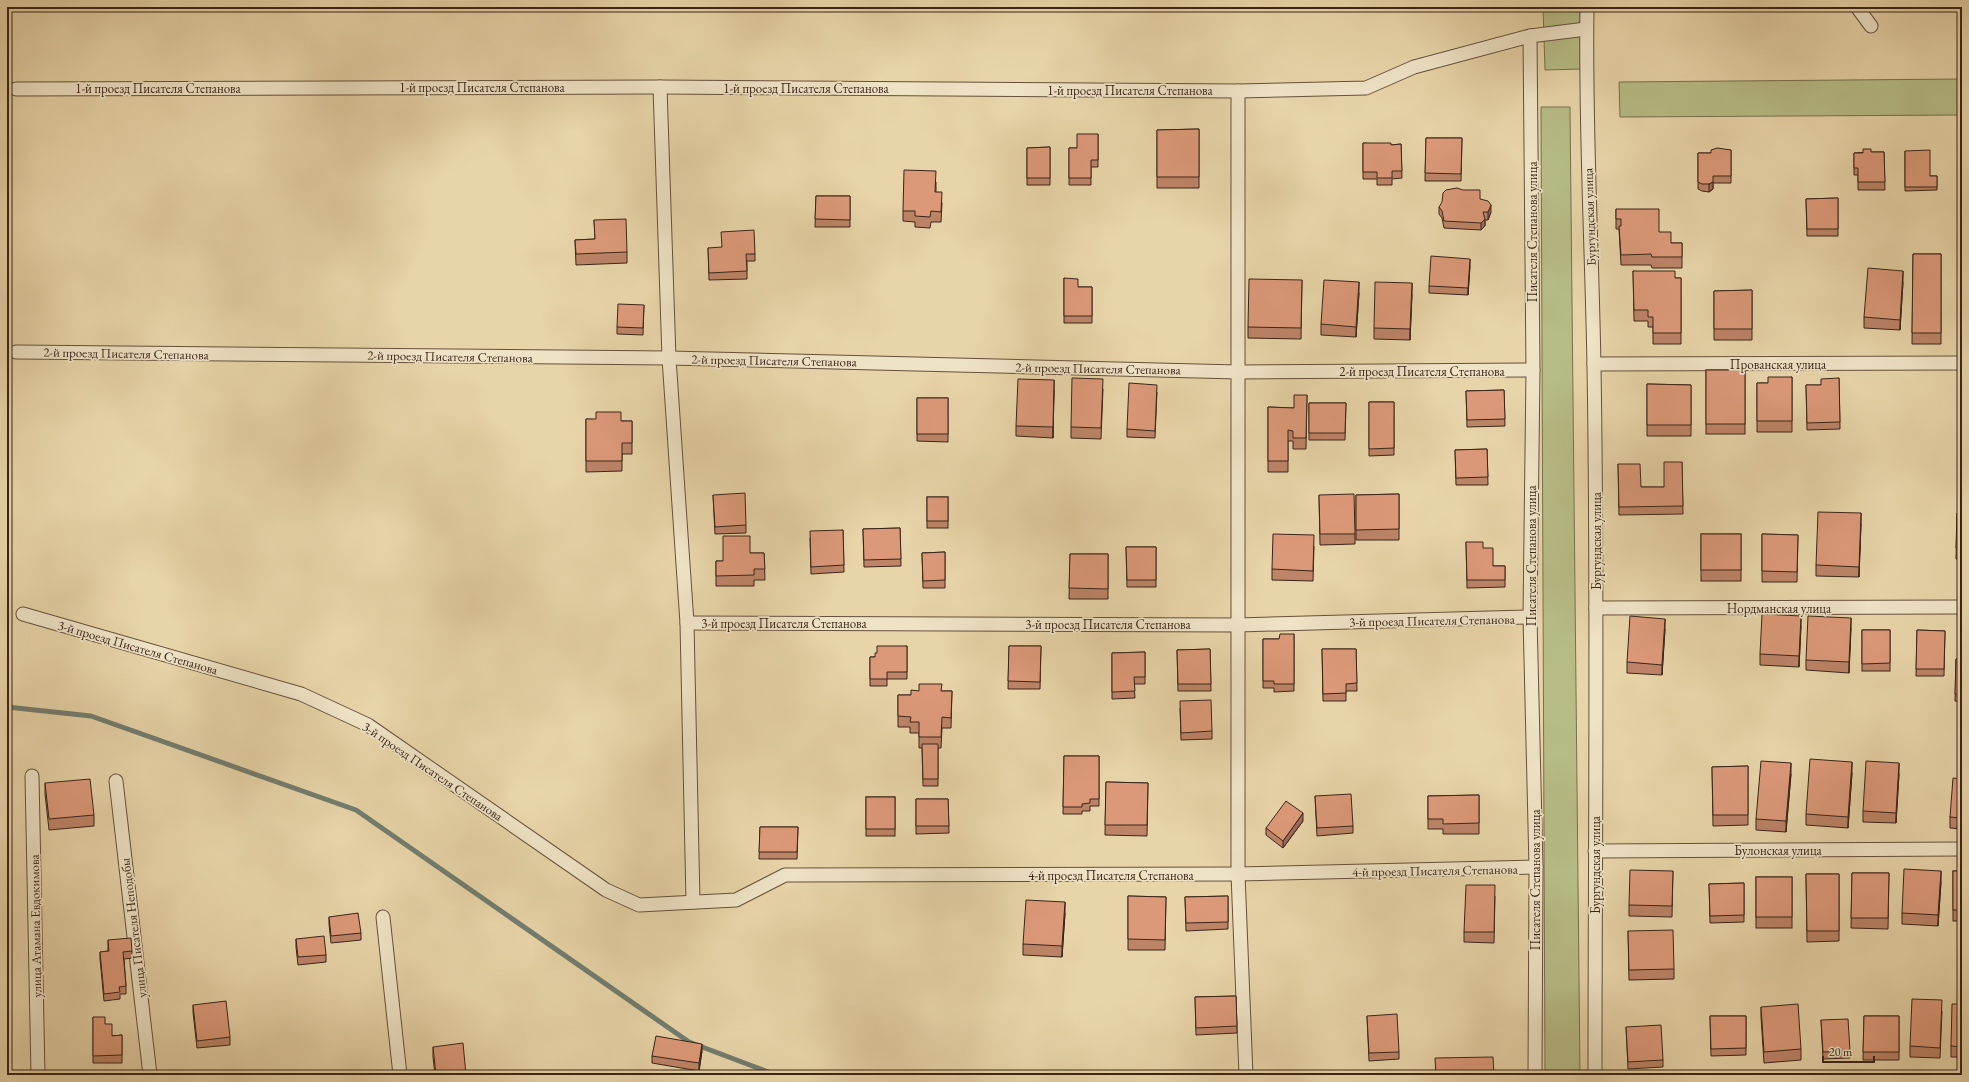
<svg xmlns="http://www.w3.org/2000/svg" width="1969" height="1082" font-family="'EB Garamond',serif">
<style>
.green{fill:#b7bc86;stroke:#78704e}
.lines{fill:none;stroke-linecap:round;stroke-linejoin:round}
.stream{stroke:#727d6f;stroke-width:5}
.minor-casing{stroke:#65503b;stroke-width:15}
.minor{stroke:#efe3c6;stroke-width:13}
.wall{fill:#bd8468;stroke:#3a2417}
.shaded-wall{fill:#9a6b55;stroke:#3a2417}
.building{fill:#dc9979;stroke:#3a2417}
.labels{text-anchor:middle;stroke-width:3.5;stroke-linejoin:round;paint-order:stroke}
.street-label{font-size:13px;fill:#3a2417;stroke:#efe3c6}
</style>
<rect width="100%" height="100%" fill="#e7d4a8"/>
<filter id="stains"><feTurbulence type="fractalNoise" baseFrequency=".005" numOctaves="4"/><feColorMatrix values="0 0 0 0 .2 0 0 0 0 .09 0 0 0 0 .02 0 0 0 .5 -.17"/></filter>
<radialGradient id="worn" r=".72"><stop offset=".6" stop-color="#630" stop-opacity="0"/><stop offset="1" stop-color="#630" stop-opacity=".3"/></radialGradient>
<g class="green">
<polygon points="1543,7 1580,7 1581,69 1545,70"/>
<polygon points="1962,79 1962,115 1620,117 1619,82"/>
<polygon points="1541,107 1570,107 1580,1075 1545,1075"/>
</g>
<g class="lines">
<polyline class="stream" points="7,707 91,716 356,810 689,1042 776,1075"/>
<defs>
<g id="minor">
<path d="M1587 7C1585 127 1592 247 1594 367 1598 603 1595 839 1595 1075"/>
<polyline points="1857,7 1871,26"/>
<polyline points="1530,36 1533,370 1530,617 1536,867 1535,1075"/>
<polyline points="660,87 669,358 687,623 693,902"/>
<polyline points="16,89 660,87 1238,91 1366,88 1414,67 1530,36 1586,29"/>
<polyline points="1238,91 1238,874 1246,1075"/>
<polyline points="16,352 669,358 1238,372 1533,370"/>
<polyline points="1594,364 1962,363"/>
<polyline points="1596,608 1962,607"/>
<polyline points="23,614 301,694 368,725 606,890 639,905 736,900 785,875 1238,874 1536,867"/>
<polyline points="687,623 1238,625 1530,617"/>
<polyline points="32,776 38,1075"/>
<polyline points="116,781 150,1075"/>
<polyline points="1595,851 1962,849"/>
<polyline points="383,917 400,1075"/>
</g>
</defs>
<use href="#minor" class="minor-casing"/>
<use href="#minor" class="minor"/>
</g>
<g class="wall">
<polygon points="1199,129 1199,188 1157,188 1157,130"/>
<polygon points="1098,134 1098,167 1091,167 1091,185 1069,185 1069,148 1077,148"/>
<polygon points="1426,138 1462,138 1461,181 1425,181"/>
<polygon points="1363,143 1391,145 1401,144 1402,178 1392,179 1392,185 1377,185 1377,179 1363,179"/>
<polygon points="1050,147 1050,185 1027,185 1027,148"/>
<polygon points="1731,150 1731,183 1713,183 1713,189 1709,192 1702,191 1698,189 1698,153 1711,153"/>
<polygon points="1905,151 1930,176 1937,176 1937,190 1905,191"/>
<polygon points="1871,152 1884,152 1885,190 1858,190 1858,175 1854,175 1854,153"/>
<polygon points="936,182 936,192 942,203 941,222 931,222 930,228 915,227 915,222 903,221 903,211"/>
<polygon points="816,196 850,196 850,227 815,227"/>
<polygon points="1838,198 1838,236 1807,236 1806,199"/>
<polygon points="1439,207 1491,212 1488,220 1485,220 1485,226 1481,230 1444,228 1442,218 1439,214"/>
<polygon points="1616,209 1659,232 1671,243 1682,243 1682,268 1652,268 1651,265 1621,265 1619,229 1616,229"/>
<polygon points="594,220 627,252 627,263 576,265 575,240 595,239"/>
<polygon points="708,248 755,254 755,261 747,261 747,279 709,280"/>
<polygon points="1913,254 1941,254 1941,344 1912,344"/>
<polygon points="1470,266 1468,295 1429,293 1429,286"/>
<polygon points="1960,267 1962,267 1962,308 1960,278"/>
<polygon points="1633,271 1675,278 1681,278 1681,344 1653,344 1653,327 1648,327 1648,321 1634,321"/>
<polygon points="1064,278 1078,287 1092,287 1092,323 1064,323"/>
<polygon points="1302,280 1301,339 1248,338 1248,327"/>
<polygon points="1903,282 1900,330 1864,328 1864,317"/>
<polygon points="1752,290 1752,340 1714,340 1714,291"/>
<polygon points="1359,293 1356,337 1321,335 1321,324"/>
<polygon points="1412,294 1410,340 1374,339 1374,328"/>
<polygon points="644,305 643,335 617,334 617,327"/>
<rect x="1706" y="370" width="39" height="64"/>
<polygon points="1792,377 1792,432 1757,432 1757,383 1768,383"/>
<polygon points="1839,378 1840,429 1807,430 1806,385 1821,385"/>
<polygon points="1962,383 1962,432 1959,432 1959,421"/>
<polygon points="1647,384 1691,385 1691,436 1647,436"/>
<polygon points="1103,389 1101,439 1071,438 1071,427"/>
<polygon points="1504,390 1505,426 1467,427 1466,391"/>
<polygon points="1054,391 1053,438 1016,436 1016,426"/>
<polygon points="1157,392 1155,438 1127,437 1127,429"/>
<polygon points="1307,395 1306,449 1293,449 1293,441 1288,441 1288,472 1268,472 1268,407 1294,408"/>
<polygon points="917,398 948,398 948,442 917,441"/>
<polygon points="1369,402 1394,402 1394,455 1369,456"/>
<polygon points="1309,403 1346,403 1345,440 1309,440"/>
<polygon points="586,419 621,421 632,421 632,454 622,454 622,471 586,472"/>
<polygon points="1487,449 1488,485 1456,485 1455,450"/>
<polygon points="1682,462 1683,514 1619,515 1618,464 1641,487 1664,487"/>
<polygon points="1399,494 1399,540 1356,540 1356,495"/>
<polygon points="713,495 746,525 746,533 715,534"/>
<polygon points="1319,495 1355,534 1355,544 1320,545"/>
<rect x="927" y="497" width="21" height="31"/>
<polygon points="1957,513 1962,513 1962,574 1961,574 1961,559 1956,559"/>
<polygon points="1861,524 1859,577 1816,576 1816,565"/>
<polygon points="900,528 901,566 864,567 863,529"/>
<polygon points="843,530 844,572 811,574 810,538"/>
<rect x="1701" y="534" width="40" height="47"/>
<polygon points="1762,534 1798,535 1797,582 1762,582"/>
<polygon points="1466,542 1483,548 1493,566 1505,566 1505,587 1467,588"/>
<polygon points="1314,546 1313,581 1272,580 1272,569"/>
<polygon points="1126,547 1156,547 1156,587 1127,587"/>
<polygon points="945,552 945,588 923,588 922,553"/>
<polygon points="750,553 764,553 765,580 754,580 754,586 716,586 716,561 723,561"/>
<polygon points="1070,554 1108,554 1108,599 1069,599"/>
<polygon points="1801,626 1799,667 1760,665 1760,654"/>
<polygon points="1851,628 1849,673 1806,670 1806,660"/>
<polygon points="1665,629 1662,675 1627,673 1627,662"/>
<rect x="1862" y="630" width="28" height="41"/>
<polygon points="1917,630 1945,631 1944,676 1916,676"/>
<polygon points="1294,634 1294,691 1274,692 1274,688 1263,688 1263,639 1279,639"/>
<polygon points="907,646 907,679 887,679 887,686 870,686 870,657 875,657 877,653"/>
<polygon points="1009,646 1041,646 1040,689 1008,689"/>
<polygon points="1210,649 1211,691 1178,691 1177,650"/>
<polygon points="1322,649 1356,649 1357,691 1346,691 1346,701 1323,701"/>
<polygon points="1145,652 1145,684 1134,684 1135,698 1112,699 1112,653"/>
<polygon points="1956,659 1962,659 1962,702 1955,701"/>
<polygon points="942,691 952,691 951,728 942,728 941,748 938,748 938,786 923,786 922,748 919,748 919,733 910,733 910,727 898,727 898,695 911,695"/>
<polygon points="1180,708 1212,731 1212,739 1181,740"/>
<polygon points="1064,756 1099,756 1099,806 1090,806 1090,811 1082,811 1082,814 1063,814"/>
<polygon points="1748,766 1748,825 1713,826 1712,767"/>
<polygon points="1852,773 1848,828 1806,825 1806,814"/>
<polygon points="1791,774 1786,832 1756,830 1756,819"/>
<polygon points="1899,774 1896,823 1863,822 1863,811"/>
<polygon points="1962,779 1962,829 1950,828 1950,817"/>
<polygon points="1106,782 1148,783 1147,836 1105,835"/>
<polygon points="45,783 94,815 94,826 49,830 45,794"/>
<polygon points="1479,795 1479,834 1443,834 1443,829 1428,829 1428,796"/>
<polygon points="1315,796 1353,826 1353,833 1317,836"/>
<rect x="866" y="797" width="29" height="39"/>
<polygon points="916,799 948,799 949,833 916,834"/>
<polygon points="1303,821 1283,848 1266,835 1266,828"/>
<polygon points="760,827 798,827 797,859 759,859"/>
<polygon points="1673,871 1672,917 1629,916 1629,905"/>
<rect x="1953" y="871" width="9" height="50"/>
<polygon points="1852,873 1889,873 1888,929 1851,928"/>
<polygon points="1806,874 1839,874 1839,941 1807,942"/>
<rect x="1756" y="877" width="36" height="51"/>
<polygon points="1941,882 1938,926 1902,924 1902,913"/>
<polygon points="1744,883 1744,922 1710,923 1709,884"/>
<polygon points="1128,896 1166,897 1165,950 1128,950"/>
<polygon points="1228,896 1228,929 1186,931 1185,897"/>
<polygon points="1495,896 1494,943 1464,942 1464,932"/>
<polygon points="1065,913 1062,957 1023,955 1023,944"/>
<polygon points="329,917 361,933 361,940 331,943 329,924"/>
<polygon points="1628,931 1674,969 1674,979 1629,980"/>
<polygon points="296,939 326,955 326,962 298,965 296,947"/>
<polygon points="108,940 132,951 132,958 124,959 126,986 126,994 120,994 120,999 104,1001 100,959 100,952 108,951"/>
<rect x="7" y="989" width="4" height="17"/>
<polygon points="1236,996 1237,1033 1196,1035 1195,997"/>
<polygon points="1962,1004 1962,1057 1951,1057 1951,1046"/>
<polygon points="193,1005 230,1037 230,1045 197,1048 193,1012"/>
<polygon points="1761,1007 1801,1049 1801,1060 1764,1063 1761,1017"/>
<polygon points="1942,1011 1940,1058 1910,1057 1910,1046"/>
<polygon points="1367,1016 1399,1052 1399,1059 1369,1061"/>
<polygon points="1710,1016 1746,1016 1746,1055 1711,1056"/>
<polygon points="1864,1016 1899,1016 1899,1060 1863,1060"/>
<polygon points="93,1017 105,1024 112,1036 122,1035 122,1063 93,1063"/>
<polygon points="1821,1020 1850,1051 1850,1058 1823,1059"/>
<polygon points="1626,1027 1663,1060 1663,1067 1628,1069"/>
<polygon points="433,1047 466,1075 435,1075 433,1057"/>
<polygon points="702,1051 699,1071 652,1063 652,1056"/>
</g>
<g class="shaded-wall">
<polygon points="1713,182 1713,189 1709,192 1709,184"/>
<polygon points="1491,205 1491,212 1488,220 1488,212"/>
<polygon points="1485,219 1485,226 1481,230 1481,223"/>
<polygon points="1470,259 1470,266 1468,295 1468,288"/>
<polygon points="1903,271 1903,282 1900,330 1900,320"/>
<polygon points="1359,282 1359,293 1356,337 1356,327"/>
<polygon points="1412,283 1412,294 1410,340 1410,329"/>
<polygon points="1054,380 1054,391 1053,438 1053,427"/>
<polygon points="1861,513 1861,524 1859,577 1859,567"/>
<polygon points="1801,616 1801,626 1799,667 1799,656"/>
<polygon points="1851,618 1851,628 1849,673 1849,662"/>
<polygon points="1665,619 1665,629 1662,675 1662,665"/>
<polygon points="1852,762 1852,773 1848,828 1848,817"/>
<polygon points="1791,763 1791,774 1786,832 1786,821"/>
<polygon points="1899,763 1899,774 1896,823 1896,813"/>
<polygon points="1303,813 1303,821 1283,848 1283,841"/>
<polygon points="1941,871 1941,882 1938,926 1938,915"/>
<polygon points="1065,902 1065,913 1062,957 1062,946"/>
<polygon points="702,1044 702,1051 699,1071 699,1063"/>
</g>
<g class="building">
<polygon points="1199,129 1199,177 1157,177 1157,130"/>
<polygon points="1077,134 1098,134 1098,160 1091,160 1091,178 1069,178 1069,148 1077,148"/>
<polygon points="1426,138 1462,138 1461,174 1425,173"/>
<polygon points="1363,143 1391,143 1391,145 1401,144 1402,171 1392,171 1392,178 1377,178 1377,172 1363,172"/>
<polygon points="1050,147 1050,178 1027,178 1027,148"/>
<polygon points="1717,148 1731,150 1731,176 1713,176 1713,182 1709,184 1702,184 1698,182 1698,153 1711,153 1711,150"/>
<polygon points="1863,149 1871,149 1871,152 1884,152 1885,182 1858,182 1858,168 1854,168 1854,153 1863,153"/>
<polygon points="1930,150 1930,176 1937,176 1937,187 1905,187 1905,151"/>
<polygon points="904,170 936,171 935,192 942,192 941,212 931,211 930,217 915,216 915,211 903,211"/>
<polygon points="1457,188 1463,190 1480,190 1480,199 1488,201 1491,205 1488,212 1483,212 1485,219 1481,223 1444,221 1442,211 1439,207 1442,202 1443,193 1446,190"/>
<polygon points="816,196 850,196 850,220 815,219"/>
<polygon points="1838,198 1838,229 1807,229 1806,199"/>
<polygon points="1616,209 1659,209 1659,232 1671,232 1671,243 1682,243 1682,257 1652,257 1651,254 1621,255 1619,226 1621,226 1621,219 1616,219"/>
<polygon points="626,219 627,252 576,254 575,240 595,239 594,220"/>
<polygon points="754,230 755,254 746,254 747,271 709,273 708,248 722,247 721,232"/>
<polygon points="1913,254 1941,254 1941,333 1912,333"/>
<polygon points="1431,256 1470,259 1468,288 1429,286"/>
<polygon points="1960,267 1962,267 1962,297"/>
<polygon points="1868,268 1903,271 1900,320 1864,317"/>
<polygon points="1633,271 1675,271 1675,278 1681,278 1681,333 1653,333 1653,317 1648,317 1648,310 1634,310"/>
<polygon points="1064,278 1078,279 1078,287 1092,287 1092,316 1064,316"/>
<polygon points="1249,279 1302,280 1301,328 1248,327"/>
<polygon points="1324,280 1359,282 1356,327 1321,324"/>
<polygon points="1375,282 1412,283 1410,329 1374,328"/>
<polygon points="1752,290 1752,329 1714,329 1714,291"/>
<polygon points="618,304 644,305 643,328 617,327"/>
<rect x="1706" y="370" width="39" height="54"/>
<polygon points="1768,377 1792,377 1792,421 1757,421 1757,383 1768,383"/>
<polygon points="1072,378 1103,379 1101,428 1071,427"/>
<polygon points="1839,378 1840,422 1807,423 1806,385 1821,385 1821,379"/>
<polygon points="1018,379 1054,380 1053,427 1016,426"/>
<polygon points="1129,383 1157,385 1155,431 1127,429"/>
<polygon points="1961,383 1962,383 1962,422 1959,421"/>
<polygon points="1647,384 1691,385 1691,425 1647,425"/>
<polygon points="1504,390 1505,419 1467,420 1466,391"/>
<polygon points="1294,395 1307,395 1306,438 1293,438 1293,431 1288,430 1288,461 1268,461 1268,407 1294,408"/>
<rect x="917" y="398" width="31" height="36"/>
<polygon points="1369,402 1394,402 1394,448 1369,449"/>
<polygon points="1309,403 1346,403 1345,433 1309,433"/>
<polygon points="596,412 621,412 621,421 632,421 632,443 622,443 622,461 586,461 586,419 596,419"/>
<polygon points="1487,449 1488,477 1456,478 1455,450"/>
<polygon points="1664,462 1682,462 1683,506 1619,507 1618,464 1640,464 1641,487 1664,487"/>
<polygon points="745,493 746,525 715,527 713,495"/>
<polygon points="1354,494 1355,534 1320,534 1319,495"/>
<polygon points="1399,494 1399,529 1356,530 1356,495"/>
<rect x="927" y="497" width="21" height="24"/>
<polygon points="1818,512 1861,513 1859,567 1816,565"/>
<polygon points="1957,513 1962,513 1962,563 1961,563 1961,548 1956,548"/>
<polygon points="900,528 901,559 864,560 863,529"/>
<polygon points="843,530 844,565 811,567 810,531"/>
<polygon points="1273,534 1314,535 1313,571 1272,569"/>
<rect x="1701" y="534" width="40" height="36"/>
<polygon points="1762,534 1798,535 1797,572 1762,571"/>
<polygon points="723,536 750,536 750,553 764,553 765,569 754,569 754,575 716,576 716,561 723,561"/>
<polygon points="1466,542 1483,542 1483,548 1493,548 1493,566 1505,566 1505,580 1467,580"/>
<polygon points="1126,547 1156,547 1156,580 1127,580"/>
<polygon points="945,552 945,580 923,581 922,553"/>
<polygon points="1070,554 1108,554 1108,589 1069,588"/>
<polygon points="1762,614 1801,616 1799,656 1760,654"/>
<polygon points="1630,616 1665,619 1662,665 1627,662"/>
<polygon points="1808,616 1851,618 1849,662 1806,660"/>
<polygon points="1862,630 1890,630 1890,663 1862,664"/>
<polygon points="1917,630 1945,631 1944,669 1916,669"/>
<polygon points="1280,634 1294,634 1294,684 1274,684 1274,681 1263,681 1263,639 1279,639"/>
<polygon points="877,646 907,646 907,672 887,672 887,679 870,679 870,657 875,657 875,653 877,653"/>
<polygon points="1009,646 1041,646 1040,682 1008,681"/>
<polygon points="1210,649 1211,684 1178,684 1177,650"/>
<polygon points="1322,649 1356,649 1357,683 1346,684 1346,693 1323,694"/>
<polygon points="1145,652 1145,677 1134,677 1135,691 1112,692 1112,653"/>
<polygon points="1956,659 1962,659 1962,694 1955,694"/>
<polygon points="919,684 942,684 941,691 952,691 951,718 942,717 941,737 919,737 919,722 910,722 911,717 898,716 898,695 911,695 911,690 919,691"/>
<polygon points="1211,700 1212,731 1181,733 1180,701"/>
<polygon points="922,744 938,744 938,779 923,779"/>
<polygon points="1064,756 1099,756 1099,799 1090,799 1090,803 1082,804 1082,807 1063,807"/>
<polygon points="1810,759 1852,762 1848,817 1806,814"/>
<polygon points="1761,761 1791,763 1786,821 1756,819"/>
<polygon points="1866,761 1899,763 1896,813 1863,811"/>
<polygon points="1748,766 1748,815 1713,815 1712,767"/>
<polygon points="1953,778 1962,779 1962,818 1950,817"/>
<polygon points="90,779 94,815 49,819 45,783"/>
<polygon points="1106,782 1148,783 1147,825 1105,825"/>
<polygon points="1351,794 1353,826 1317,828 1315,796"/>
<polygon points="1479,795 1479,823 1443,824 1443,819 1428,819 1428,796"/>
<rect x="866" y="797" width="29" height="32"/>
<polygon points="916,799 948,799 949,826 916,826"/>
<polygon points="1286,801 1303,813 1283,841 1266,828"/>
<polygon points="760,827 798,827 797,852 759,852"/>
<polygon points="1904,869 1941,871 1938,915 1902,913"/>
<polygon points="1630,870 1673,871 1672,906 1629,905"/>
<rect x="1953" y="871" width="9" height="39"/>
<polygon points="1852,873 1889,873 1888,918 1851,918"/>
<polygon points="1806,874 1839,874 1839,931 1807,931"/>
<rect x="1756" y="877" width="36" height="40"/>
<polygon points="1744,883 1744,915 1710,916 1709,884"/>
<polygon points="1466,885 1495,885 1494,932 1464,932"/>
<polygon points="1128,896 1166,897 1165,940 1128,939"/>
<polygon points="1228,896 1228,922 1186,923 1185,897"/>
<polygon points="1026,900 1065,902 1062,946 1023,944"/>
<polygon points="358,913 361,933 331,936 329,917"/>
<polygon points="1673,930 1674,969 1629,970 1628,931"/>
<polygon points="324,936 326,955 298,957 296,939"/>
<polygon points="131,938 132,951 123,952 126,986 119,987 120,992 104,994 100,952 109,951 108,940"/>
<rect x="7" y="989" width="4" height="10"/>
<polygon points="1236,996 1237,1026 1196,1028 1195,997"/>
<polygon points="1912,999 1942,1000 1940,1048 1910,1046"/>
<polygon points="226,1001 230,1037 197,1041 193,1005"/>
<polygon points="1798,1004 1801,1049 1764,1052 1761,1007"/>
<polygon points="1952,1004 1962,1004 1962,1047 1951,1046"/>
<polygon points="1397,1014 1399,1052 1369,1053 1367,1016"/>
<polygon points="1710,1016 1746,1016 1746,1048 1711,1049"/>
<polygon points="1864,1016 1899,1016 1899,1052 1863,1052"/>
<polygon points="93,1017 105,1017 105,1024 112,1024 112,1036 122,1035 122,1055 93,1056"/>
<polygon points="1848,1019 1850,1051 1823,1052 1821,1020"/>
<polygon points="1661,1025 1663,1060 1628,1062 1626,1027"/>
<polygon points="656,1036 702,1044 699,1063 652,1056"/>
<polygon points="463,1043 466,1075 436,1075 433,1047"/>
<polygon points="1493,1057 1494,1075 1436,1075 1435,1058"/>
</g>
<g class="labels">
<g class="street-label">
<text x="482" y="92">1-й проезд Писателя Степанова</text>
<text x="158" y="93">1-й проезд Писателя Степанова</text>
<text x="806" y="93">1-й проезд Писателя Степанова</text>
<text x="1130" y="95">1-й проезд Писателя Степанова</text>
<text transform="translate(1589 217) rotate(-92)" y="5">Бургундская улица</text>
<text transform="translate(1532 232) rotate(-90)" y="5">Писателя Степанова улица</text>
<text transform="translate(126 353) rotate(1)" y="5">2-й проезд Писателя Степанова</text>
<text transform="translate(450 356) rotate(1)" y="5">2-й проезд Писателя Степанова</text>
<text transform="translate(774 360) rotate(1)" y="5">2-й проезд Писателя Степанова</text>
<text x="1778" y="369">Прованская улица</text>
<text transform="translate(1098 368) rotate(1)" y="5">2-й проезд Писателя Степанова</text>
<text x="1422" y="376">2-й проезд Писателя Степанова</text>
<text transform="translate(1596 541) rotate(-90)" y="5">Бургундская улица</text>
<text transform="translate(1531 556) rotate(-90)" y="5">Писателя Степанова улица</text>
<text x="1779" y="613">Нордманская улица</text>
<text transform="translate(1432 620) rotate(-1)" y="5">3-й проезд Писателя Степанова</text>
<text x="784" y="628">3-й проезд Писателя Степанова</text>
<text x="1108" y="629">3-й проезд Писателя Степанова</text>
<text transform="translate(138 647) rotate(16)" y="5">3-й проезд Писателя Степанова</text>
<text transform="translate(433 771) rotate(34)" y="5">3-й проезд Писателя Степанова</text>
<text x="1778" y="855">Булонская улица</text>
<text transform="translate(1595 865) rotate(-90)" y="5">Бургундская улица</text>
<text transform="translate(1435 870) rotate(-1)" y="5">4-й проезд Писателя Степанова</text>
<text x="1111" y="880">4-й проезд Писателя Степанова</text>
<text transform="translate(1535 880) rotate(-90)" y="5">Писателя Степанова улица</text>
<text transform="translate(35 926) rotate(-91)" y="5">улица Атамана Евдокимова</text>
<text transform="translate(133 928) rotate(-97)" y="5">улица Писателя Неподобы</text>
</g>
</g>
<rect width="1969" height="1082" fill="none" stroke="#e7d4a8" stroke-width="24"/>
<rect x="8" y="8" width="1953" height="1066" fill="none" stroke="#3a2417" stroke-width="2"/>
<rect x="12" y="12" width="1945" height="1058" fill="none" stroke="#3a2417"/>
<path d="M1823 1056v6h51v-6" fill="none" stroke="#3a2417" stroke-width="2"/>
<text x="1829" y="1056" font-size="12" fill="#3a2417" stroke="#efe3c6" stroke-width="3" paint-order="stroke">20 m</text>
<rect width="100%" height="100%" filter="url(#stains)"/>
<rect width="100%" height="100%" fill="url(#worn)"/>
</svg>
